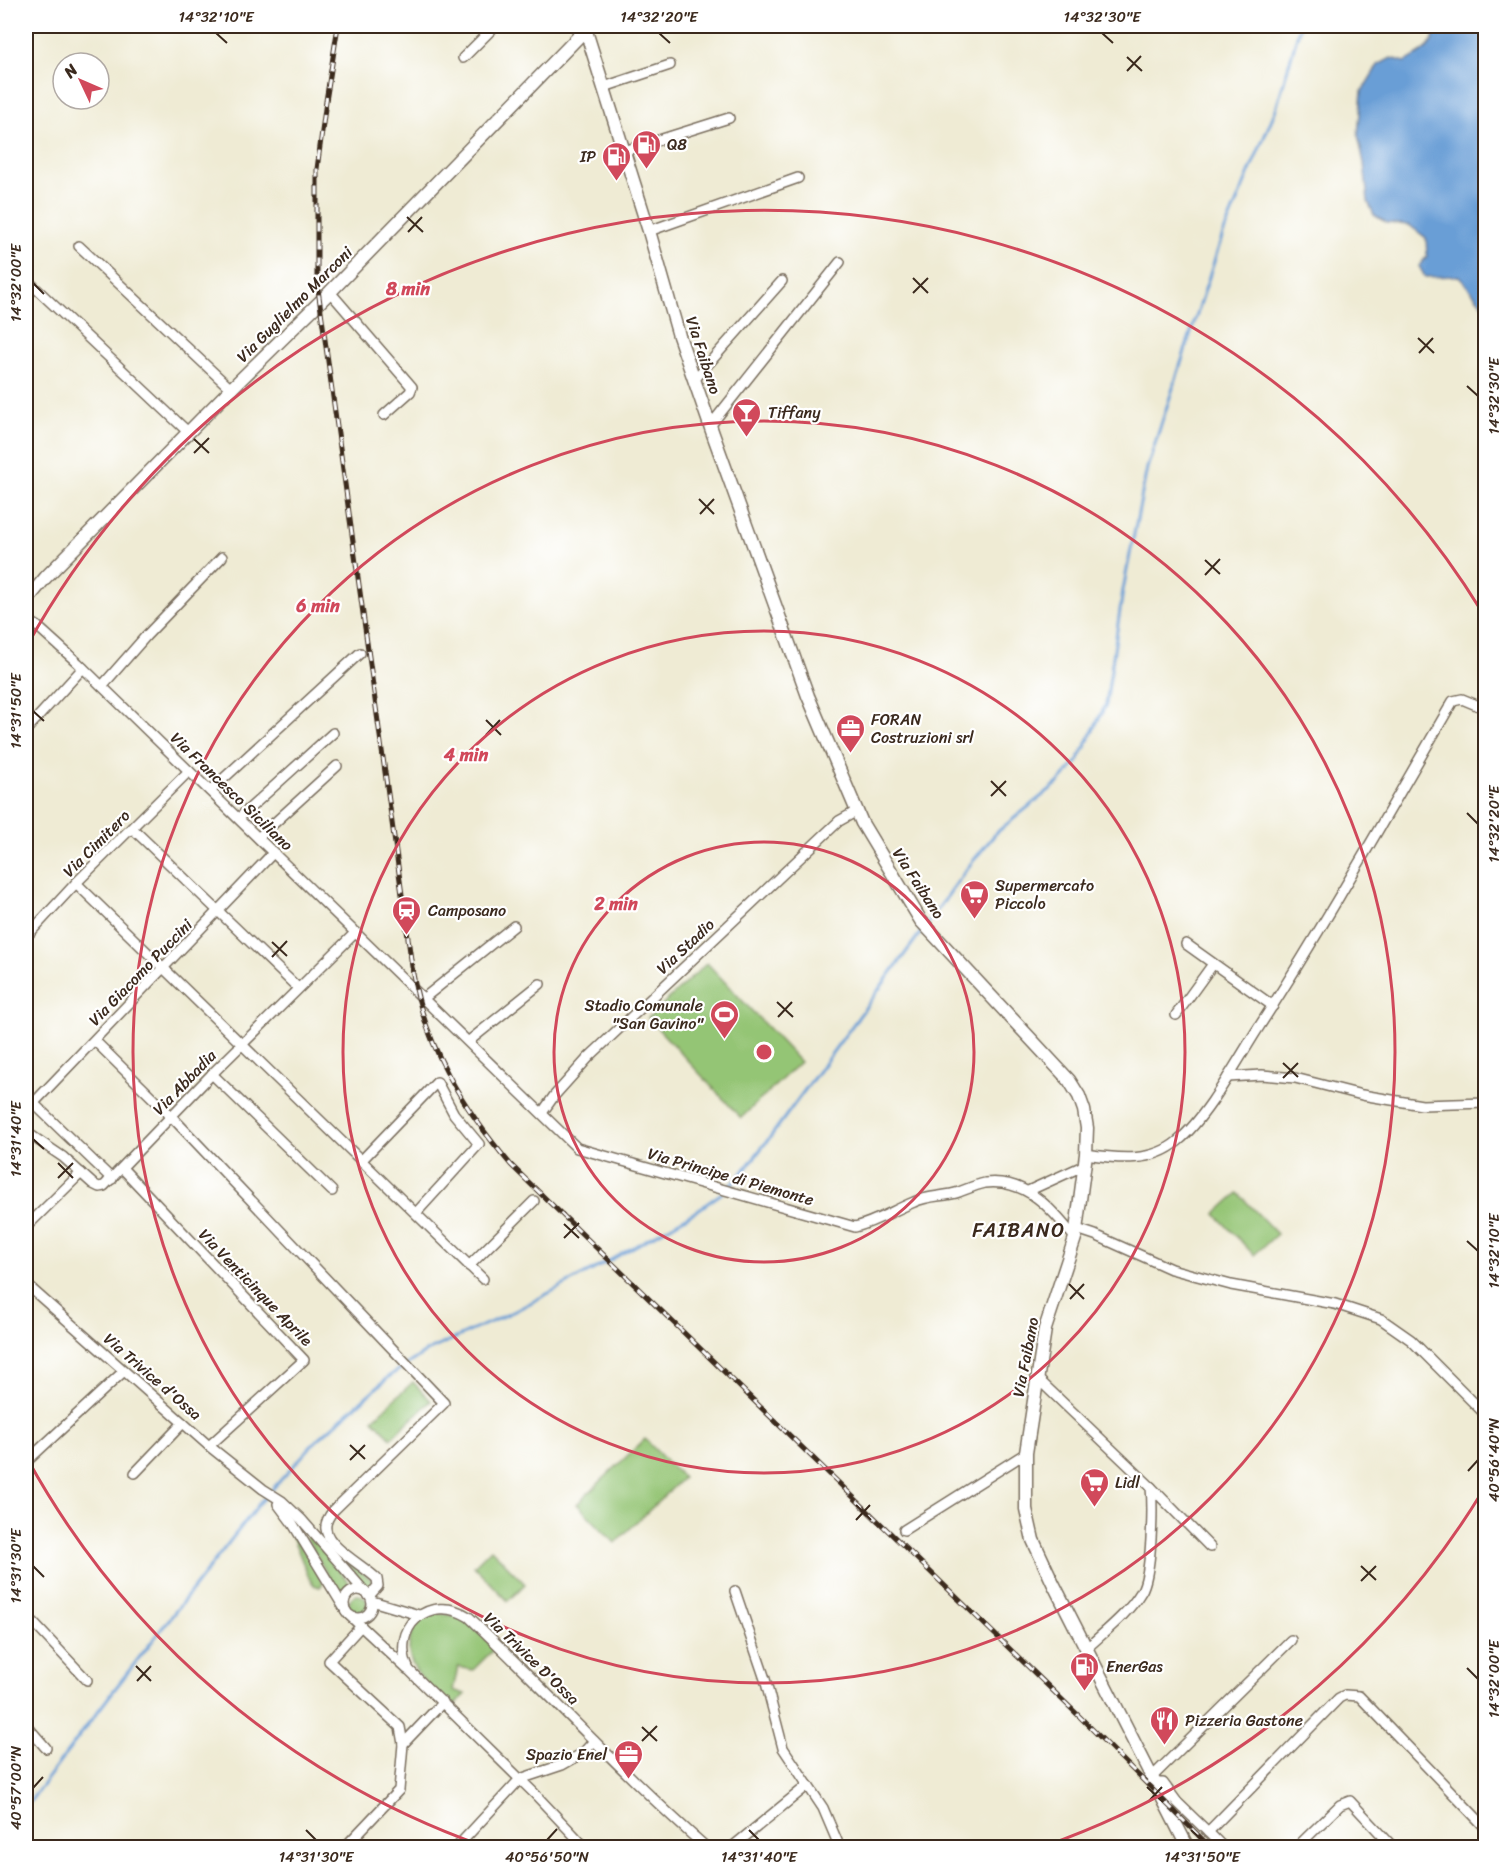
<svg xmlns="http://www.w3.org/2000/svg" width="1511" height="1873" font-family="Sriracha,sans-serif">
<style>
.green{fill:#94c575;stroke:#68784a;stroke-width:1.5}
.water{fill:#699ed6;stroke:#52647a;stroke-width:1.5}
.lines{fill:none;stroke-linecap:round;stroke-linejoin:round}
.stream{stroke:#699ed6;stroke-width:3}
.minor-casing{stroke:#7a6e5e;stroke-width:12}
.tertiary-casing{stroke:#7a6e5e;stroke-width:15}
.minor{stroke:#fff;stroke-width:9}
.tertiary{stroke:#fff;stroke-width:12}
.rail-casing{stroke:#3b2a1e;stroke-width:5}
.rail{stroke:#fff;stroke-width:3;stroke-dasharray:9;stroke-linecap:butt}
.ticks{fill:none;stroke:#3b2a1e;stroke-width:2}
.ring{fill:none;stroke:#d1495b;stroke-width:3}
.labels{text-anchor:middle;stroke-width:4.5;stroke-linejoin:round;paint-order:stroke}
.poi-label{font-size:16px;fill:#3b2a1e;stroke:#fff;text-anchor:start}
.street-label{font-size:16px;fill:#3b2a1e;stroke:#fff}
.quarter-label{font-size:20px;letter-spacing:1.5px;fill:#3b2a1e;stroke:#fff}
.centre{fill:#d1495b;stroke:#fff;stroke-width:3}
.ring-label{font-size:18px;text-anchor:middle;font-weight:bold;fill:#d1495b;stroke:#fff;stroke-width:4.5;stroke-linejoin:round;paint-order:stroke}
.neatline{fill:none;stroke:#3b2a1e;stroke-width:2}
.ticks-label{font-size:15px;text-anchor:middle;fill:#3b2a1e}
</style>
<rect width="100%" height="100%" fill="#fff"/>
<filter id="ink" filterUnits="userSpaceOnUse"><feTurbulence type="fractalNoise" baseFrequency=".0167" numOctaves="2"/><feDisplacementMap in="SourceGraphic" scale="12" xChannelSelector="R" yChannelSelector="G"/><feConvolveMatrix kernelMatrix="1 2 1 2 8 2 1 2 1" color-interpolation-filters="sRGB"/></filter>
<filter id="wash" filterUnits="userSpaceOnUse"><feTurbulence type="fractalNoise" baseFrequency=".008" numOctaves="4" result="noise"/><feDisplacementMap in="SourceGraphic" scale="24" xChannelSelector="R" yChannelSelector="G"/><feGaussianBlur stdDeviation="1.35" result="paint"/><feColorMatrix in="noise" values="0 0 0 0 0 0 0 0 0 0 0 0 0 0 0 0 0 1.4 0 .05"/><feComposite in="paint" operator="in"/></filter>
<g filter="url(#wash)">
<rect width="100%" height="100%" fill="#efebd4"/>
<g class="green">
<polygon points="707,963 800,1062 741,1118 648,1018"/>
<polygon points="1238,1193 1277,1234 1254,1255 1215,1214"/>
<polygon points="413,1382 431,1401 391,1438 373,1419"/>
<polygon points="645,1439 683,1478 615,1543 577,1504"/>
<polygon points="287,1524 321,1578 323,1583 320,1587 314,1585 309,1578"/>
<polygon points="309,1535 354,1588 339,1595 306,1537"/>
<polygon points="327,1540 350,1564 371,1579 372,1586 370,1587 364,1584"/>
<polygon points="491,1549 525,1584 508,1601 474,1566"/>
<circle cx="358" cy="1604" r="9"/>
<path d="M436 1613C465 1614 475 1629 495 1648L473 1670 458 1667 453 1690 465 1694 452 1708C432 1688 399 1667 412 1634 416 1622 424 1618 436 1613Z"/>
</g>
<path class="water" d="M1435 26H1485V308L1459 276 1425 277 1419 266 1427 256 1426 238 1409 225 1387 223 1374 215 1368 201 1364 163 1358 135 1362 91 1378 65 1391 58 1405 62C1421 53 1436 47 1435 26Z"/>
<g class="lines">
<g class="stream">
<polyline points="928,923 969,866 996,833 1058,783 1078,761 1106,704 1123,590 1147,468 1222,237 1276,109 1300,26"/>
<polyline points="727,1188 739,1177 771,1136 924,928"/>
<polyline points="26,1807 114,1690 259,1504 315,1442 391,1375 427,1351 515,1311 600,1266 695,1212 722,1193"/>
</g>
</g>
</g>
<g filter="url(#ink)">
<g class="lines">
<defs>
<g id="minor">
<polyline points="463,58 495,26"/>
<polyline points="604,87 670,65"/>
<polyline points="624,151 729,118"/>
<polyline points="649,231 798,178"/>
<polyline points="79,246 231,389"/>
<polyline points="26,279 189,433"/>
<polyline points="330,292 412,387 410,392 384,415"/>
<polyline points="694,380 782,281"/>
<polyline points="710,426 840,262"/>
<path d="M26 619 37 626 78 663 577 1148 855 1227C876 1222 894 1210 914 1202 929 1195 944 1197 959 1192 967 1189 976 1185 985 1183 1026 1178 1052 1209 1075 1238"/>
<polyline points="102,686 146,636 222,557"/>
<polyline points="26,730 83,668"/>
<polyline points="210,791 360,653"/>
<polyline points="239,818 333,733"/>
<polyline points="132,828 298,988"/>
<polyline points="259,837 337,766"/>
<polyline points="76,883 483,1279"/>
<polyline points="26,937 76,883 189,771"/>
<polyline points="1186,944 1273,1006"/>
<polyline points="424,998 514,926"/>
<polyline points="1176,1015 1213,964"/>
<path d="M95 1041 171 1116 444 1403 333 1511C329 1516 325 1523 326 1529 327 1547 366 1567 377 1579L378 1586 369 1596"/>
<polyline points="469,1041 540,984"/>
<polyline points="212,1074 332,1191"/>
<polyline points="1228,1077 1262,1075 1295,1078 1362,1095 1422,1105 1486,1103"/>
<polyline points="26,1096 112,1179"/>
<polyline points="26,1111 274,852"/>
<polyline points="542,1113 554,1096 589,1057 839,821 857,811"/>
<polyline points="26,1132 63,1157 93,1184 99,1187 104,1186 212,1074 356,932"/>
<path d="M1086 1154C1118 1159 1152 1163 1178 1141 1207 1117 1236 1063 1257 1030 1326 923 1389 811 1453 701L1462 699 1486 709"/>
<polyline points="361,1161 437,1082 454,1114 479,1144 416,1213"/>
<polyline points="122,1168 304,1360 209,1446"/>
<polyline points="1028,1191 1085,1165"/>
<polyline points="26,1227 81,1173"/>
<polyline points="1077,1229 1095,1235 1171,1269 1231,1285 1335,1304 1381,1319 1411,1340 1486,1415"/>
<polyline points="469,1266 534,1201"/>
<polyline points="26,1284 209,1446 263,1489 282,1501 301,1519 365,1592"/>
<polyline points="1037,1378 1151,1487 1210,1547"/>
<polyline points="26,1462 124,1371"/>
<polyline points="135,1473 183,1423"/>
<polyline points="278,1504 293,1524 346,1611"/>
<polyline points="904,1530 1026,1453"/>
<circle cx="358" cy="1604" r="14"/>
<polyline points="735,1591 765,1679 783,1748 823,1808 840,1848"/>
<polyline points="372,1601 419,1615"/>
<polyline points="26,1615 87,1680"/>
<polyline points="349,1615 407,1669"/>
<polyline points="361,1626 329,1661 400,1727 403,1744"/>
<path d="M1086 1649C1104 1632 1128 1614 1141 1592 1152 1575 1153 1508 1151 1487"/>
<polyline points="26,1725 46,1748"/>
<polyline points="1152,1777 1291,1640"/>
<polyline points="1155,1783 1163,1783 1177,1802 1208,1832 1339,1698 1345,1695 1359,1696 1486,1828"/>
<polyline points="1208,1832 1224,1848"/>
<polyline points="344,1848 399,1790 403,1744 443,1702"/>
<polyline points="456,1848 520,1779 562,1765 583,1753 594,1741"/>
<path d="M586 1848 534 1793 409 1670C389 1628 429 1592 469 1617 549 1693 624 1775 707 1848"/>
<polyline points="731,1848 808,1785"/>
<polyline points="1296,1848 1340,1805 1350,1801 1394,1848"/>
</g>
<g id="tertiary">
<polyline points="586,31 649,231 679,336 713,434 808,696 862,823 921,921 1069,1080 1079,1096 1084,1110 1087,1128 1086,1154 1075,1238 1045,1329 1026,1453 1026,1509 1033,1540 1053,1583 1188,1848"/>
<polyline points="26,601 46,577 231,389 330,292 589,26"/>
</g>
</defs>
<use href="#minor" class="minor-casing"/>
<use href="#tertiary" class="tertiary-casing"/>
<use href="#minor" class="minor"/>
<use href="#tertiary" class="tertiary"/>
<defs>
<path id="rail" d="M338 26 326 101 317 169V282L413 974C426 1048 463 1108 511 1165L1079 1716 1211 1848"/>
</defs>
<use href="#rail" class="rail-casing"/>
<use href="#rail" class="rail"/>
</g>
</g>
<path class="ticks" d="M216 33 227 43M659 33 670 43M1102 33 1113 43M1127 57 1142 71M1127 71 1141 56M407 217 423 232M408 232 422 217M913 278 928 293M33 283 44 294M913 293 928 278M1418 338 1434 353M1419 353 1433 338M1467 386 1478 396M194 439 209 453M194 453 209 438M699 499 714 514M700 514 714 499M1205 560 1220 574M1205 575 1220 559M33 711 44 721M486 720 501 735M486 735 500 720M991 781 1006 796M991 796 1006 781M1467 813 1478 824M272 942 287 956M272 957 287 941M777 1002 793 1017M778 1017 792 1002M1283 1063 1298 1077M1283 1078 1298 1063M33 1139 44 1149M58 1163 73 1178M58 1178 73 1163M564 1224 579 1238M564 1238 579 1223M1467 1241 1478 1251M1069 1284 1084 1299M1070 1299 1084 1284M350 1445 365 1459M350 1460 365 1445M1468 1471 1478 1460M856 1505 871 1520M856 1520 870 1505M33 1566 44 1577M1361 1566 1376 1580M1361 1581 1376 1566M136 1666 151 1681M1467 1668 1478 1679M137 1681 151 1666M642 1727 657 1741M642 1741 657 1726M1147 1787 1163 1802M33 1788 43 1777M1148 1802 1162 1787M306 1830 316 1840M749 1830 759 1840M1191 1830 1202 1840M547 1840 557 1829"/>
<g class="ring">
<circle cx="764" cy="1052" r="210"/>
<circle cx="764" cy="1052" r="421"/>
<circle cx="764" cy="1052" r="631"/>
<path d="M1482 1492A842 842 0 0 1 1045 1846M483 1846A842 842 0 0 1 28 1460M28 644A842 842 0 0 1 1482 612"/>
</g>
<defs>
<symbol id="fuel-pin" viewBox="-11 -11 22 30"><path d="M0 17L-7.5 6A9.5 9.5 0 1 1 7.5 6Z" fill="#d1495b" stroke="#fff"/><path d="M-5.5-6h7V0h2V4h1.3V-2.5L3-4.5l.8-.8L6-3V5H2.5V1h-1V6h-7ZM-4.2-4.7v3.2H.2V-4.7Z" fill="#fff"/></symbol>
<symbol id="bar-pin" viewBox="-11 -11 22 30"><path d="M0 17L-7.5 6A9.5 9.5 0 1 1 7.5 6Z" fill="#d1495b" stroke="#fff"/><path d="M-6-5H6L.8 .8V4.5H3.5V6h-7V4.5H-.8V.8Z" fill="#fff"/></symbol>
<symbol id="office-pin" viewBox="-11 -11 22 30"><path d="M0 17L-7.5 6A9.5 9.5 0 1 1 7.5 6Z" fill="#d1495b" stroke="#fff"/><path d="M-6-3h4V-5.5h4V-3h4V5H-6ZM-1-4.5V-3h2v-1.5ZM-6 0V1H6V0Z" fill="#fff"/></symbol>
<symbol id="supermarket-pin" viewBox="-11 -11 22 30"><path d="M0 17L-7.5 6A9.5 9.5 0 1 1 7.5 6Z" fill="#d1495b" stroke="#fff"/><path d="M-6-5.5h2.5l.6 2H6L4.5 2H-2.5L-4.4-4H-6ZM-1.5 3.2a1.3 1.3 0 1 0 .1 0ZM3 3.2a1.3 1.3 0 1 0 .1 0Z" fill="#fff"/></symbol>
<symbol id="station-pin" viewBox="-11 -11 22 30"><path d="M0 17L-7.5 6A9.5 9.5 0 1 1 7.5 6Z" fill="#d1495b" stroke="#fff"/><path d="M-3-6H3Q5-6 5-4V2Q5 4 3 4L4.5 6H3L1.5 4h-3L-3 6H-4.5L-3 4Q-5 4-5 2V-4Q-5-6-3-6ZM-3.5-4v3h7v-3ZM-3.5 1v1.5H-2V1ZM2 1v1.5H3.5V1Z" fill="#fff"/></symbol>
<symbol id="stadium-pin" viewBox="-11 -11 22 30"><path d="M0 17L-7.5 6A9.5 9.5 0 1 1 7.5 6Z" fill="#d1495b" stroke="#fff"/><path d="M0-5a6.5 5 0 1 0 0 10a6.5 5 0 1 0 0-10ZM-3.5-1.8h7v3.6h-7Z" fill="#fff"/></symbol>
<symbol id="restaurant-pin" viewBox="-11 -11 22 30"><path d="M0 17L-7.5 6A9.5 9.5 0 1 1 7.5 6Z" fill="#d1495b" stroke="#fff"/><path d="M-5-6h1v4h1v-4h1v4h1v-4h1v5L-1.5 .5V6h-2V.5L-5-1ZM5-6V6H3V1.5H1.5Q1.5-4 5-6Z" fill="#fff"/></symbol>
</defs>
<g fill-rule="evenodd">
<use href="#fuel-pin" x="630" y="128" width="33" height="45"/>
<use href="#fuel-pin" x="600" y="140" width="33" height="45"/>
<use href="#bar-pin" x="730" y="396" width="33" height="45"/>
<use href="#office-pin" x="834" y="712" width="33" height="45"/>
<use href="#supermarket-pin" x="958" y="878" width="33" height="45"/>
<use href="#station-pin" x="390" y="894" width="33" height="45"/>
<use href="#stadium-pin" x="708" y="998" width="33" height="45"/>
<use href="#supermarket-pin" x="1078" y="1466" width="33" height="45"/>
<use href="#fuel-pin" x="1068" y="1650" width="33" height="45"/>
<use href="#restaurant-pin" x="1148" y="1704" width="33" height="45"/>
<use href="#office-pin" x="612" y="1738" width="33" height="45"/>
</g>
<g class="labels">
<g class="poi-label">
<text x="667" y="150">Q8</text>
<text x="596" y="162" text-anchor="end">IP</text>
<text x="768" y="418">Tiffany</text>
<text x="871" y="725">FORAN<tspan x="871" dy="18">Costruzioni srl</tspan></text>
<text x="995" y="891">Supermercato<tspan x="995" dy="18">Piccolo</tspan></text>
<text x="428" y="916">Camposano</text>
<text x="703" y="1011" text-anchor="end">Stadio Comunale<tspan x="703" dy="18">"San Gavino"</tspan></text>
<text x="1115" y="1488">Lidl</text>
<text x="1106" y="1672">EnerGas</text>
<text x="1185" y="1726">Pizzeria Gastone</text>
<text x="607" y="1760" text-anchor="end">Spazio Enel</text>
</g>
<g class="street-label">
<text transform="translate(294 304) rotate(-45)" y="6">Via Guglielmo Marconi</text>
<text transform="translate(704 355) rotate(72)" y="6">Via Faibano</text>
<text transform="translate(232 791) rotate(44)" y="6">Via Francesco Siciliano</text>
<text transform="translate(96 843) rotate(-45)" y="6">Via Cimitero</text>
<text transform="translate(919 883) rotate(57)" y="6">Via Faibano</text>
<text transform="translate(685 946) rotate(-43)" y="6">Via Stadio</text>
<text transform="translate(140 972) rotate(-46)" y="6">Via Giacomo Puccini</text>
<text transform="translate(184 1082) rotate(-46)" y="6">Via Abbadia</text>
<text transform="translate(731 1176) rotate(16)" y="6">Via Principe di Piemonte</text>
<text transform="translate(256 1287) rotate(46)" y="6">Via Venticinque Aprile</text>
<text transform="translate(1025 1357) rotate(-79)" y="6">Via Faibano</text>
<text transform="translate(153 1376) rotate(41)" y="6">Via Trivice d'Ossa</text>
<text transform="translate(532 1658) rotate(44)" y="6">Via Trivice D'Ossa</text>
</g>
<g class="quarter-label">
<text x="1019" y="1237">FAIBANO</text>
</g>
</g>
<circle cx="764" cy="1052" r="9" class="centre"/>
<g class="ring-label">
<text x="408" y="295">8 min</text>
<text x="318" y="612">6 min</text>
<text x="466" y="761">4 min</text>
<text x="616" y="910">2 min</text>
</g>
<rect width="1511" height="1873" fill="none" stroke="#fff" stroke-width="66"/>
<g transform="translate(81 81) rotate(314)"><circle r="28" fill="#ffffff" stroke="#b1aaa5" stroke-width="1.5"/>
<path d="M0-4.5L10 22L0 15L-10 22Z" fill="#d1495b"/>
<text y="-9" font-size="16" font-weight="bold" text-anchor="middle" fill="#3b2a1e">N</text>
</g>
<rect x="33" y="33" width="1445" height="1807" class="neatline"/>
<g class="ticks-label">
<text x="216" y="22">14°32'10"E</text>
<text x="659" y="22">14°32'20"E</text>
<text x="1102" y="22">14°32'30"E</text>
<text transform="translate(16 283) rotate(-90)" y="5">14°32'00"E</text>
<text transform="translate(1494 396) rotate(-90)" y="5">14°32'30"E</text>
<text transform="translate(16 711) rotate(-90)" y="5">14°31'50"E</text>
<text transform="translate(1494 824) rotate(-90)" y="5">14°32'20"E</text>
<text transform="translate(16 1139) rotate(-90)" y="5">14°31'40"E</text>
<text transform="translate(1494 1251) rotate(-90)" y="5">14°32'10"E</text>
<text transform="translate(1494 1460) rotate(-90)" y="5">40°56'40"N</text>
<text transform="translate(16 1566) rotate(-90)" y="5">14°31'30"E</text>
<text transform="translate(1494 1679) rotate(-90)" y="5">14°32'00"E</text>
<text transform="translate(16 1788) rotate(-90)" y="5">40°57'00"N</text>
<text x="316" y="1862">14°31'30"E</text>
<text x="547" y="1862">40°56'50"N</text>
<text x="759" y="1862">14°31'40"E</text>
<text x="1202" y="1862">14°31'50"E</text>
</g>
</svg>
